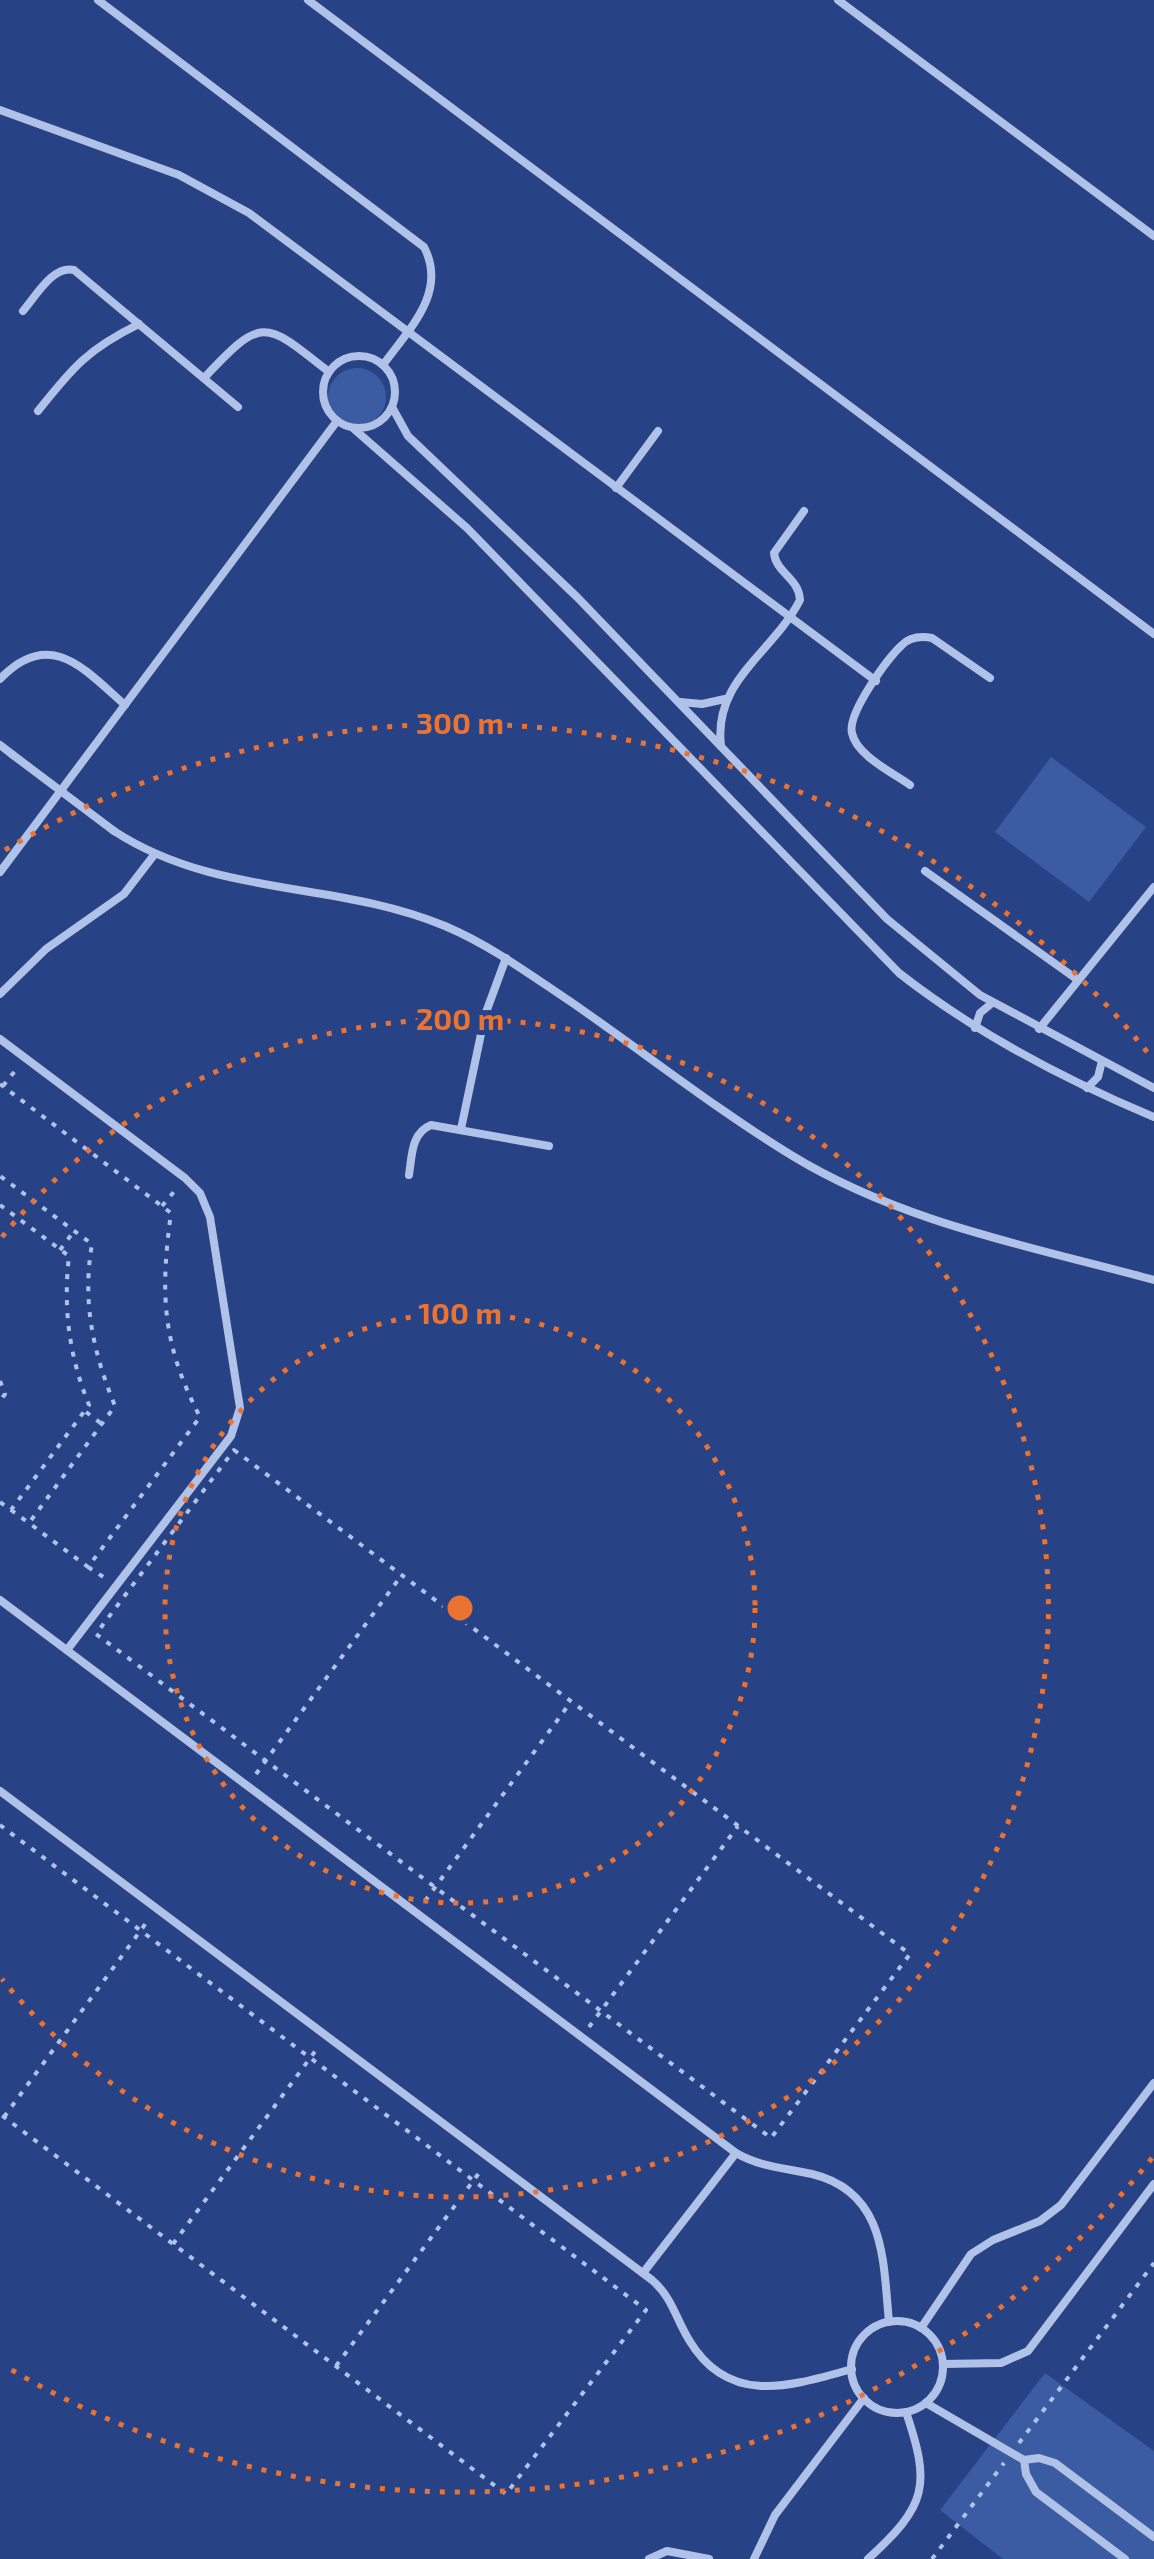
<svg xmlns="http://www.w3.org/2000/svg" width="1154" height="2559" font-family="'Exo 2',sans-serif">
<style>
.green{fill:#3b5ba2}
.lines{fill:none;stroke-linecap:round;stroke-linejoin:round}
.path{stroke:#b1c2e8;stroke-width:4;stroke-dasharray:5 8;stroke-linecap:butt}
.lane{stroke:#b1c2e8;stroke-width:8}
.lane-bridge{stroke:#b1c2e8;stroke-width:8}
.ring{fill:none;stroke:#eb7230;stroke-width:5;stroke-dasharray:5 10}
.centre{fill:#eb7230;stroke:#274386;stroke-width:5}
.ring-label{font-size:30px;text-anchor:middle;font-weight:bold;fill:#eb7230;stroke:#274386;stroke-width:10;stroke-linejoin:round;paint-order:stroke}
</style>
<rect width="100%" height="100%" fill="#274386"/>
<g class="green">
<circle cx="357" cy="397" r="29"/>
<polygon points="1051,757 1146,827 1089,902 995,832"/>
<polygon points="1045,2373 1154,2451 1154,2559 1003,2559 940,2510"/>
</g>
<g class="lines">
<g class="path">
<path d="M0 1084 171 1213C160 1293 162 1344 200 1417L88 1567 29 1523 115 1406C93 1352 82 1302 92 1244L0 1176"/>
<polyline points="3,1086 19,1066"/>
<path d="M0 1205 69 1256C63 1308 69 1356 89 1405L11 1510 0 1502"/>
<polyline points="162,1206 178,1187"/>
<polyline points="60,1250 74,1231"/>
<polyline points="0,1381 5,1394 0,1401"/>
<polyline points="86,1412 102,1424"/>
<polygon points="234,1450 910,1954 771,2138 96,1634"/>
<polyline points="11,1510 29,1523"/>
<polyline points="88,1567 105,1578"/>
<polyline points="256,1774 401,1576"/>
<polyline points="0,1825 646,2310 506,2494 0,2114"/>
<polyline points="425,1901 570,1703"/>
<polyline points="589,2027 738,1826"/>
<polyline points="4,2117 149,1919"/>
<polyline points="173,2244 319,2046"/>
<polyline points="336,2366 482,2169"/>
<polyline points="1019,2443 1154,2263"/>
<polyline points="932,2559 1004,2463"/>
</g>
<g class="lane">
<path d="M98 0 424 247C448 293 408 330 383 365"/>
<polyline points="308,0 1154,634"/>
<polyline points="838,0 1154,236"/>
<polyline points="0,110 179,175 249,213 876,681"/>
<path d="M23 311C36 296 53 265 74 270L238 407"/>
<circle cx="359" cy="392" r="36"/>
<path d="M204 378C262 316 264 320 329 372"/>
<polyline points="392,407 408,436 577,597 887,919 980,995 1154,1088"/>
<path d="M38 411C73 367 88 349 139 324"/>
<path d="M354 429 467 528 899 973C977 1034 1063 1079 1154 1117"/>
<polyline points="616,488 658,431"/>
<path d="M0 679C50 627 84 669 125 705"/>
<polyline points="680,702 702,704 725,699"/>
<polyline points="0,745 13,755"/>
<path d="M721 746C713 680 773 653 800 600 799 578 776 573 774 553L804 511"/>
<path d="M910 785C893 773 856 755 852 733 847 714 887 659 902 645 910 637 921 636 932 638L990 678"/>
<path d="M114 831C217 898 335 880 445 926 492 946 532 976 574 1004 646 1054 716 1109 791 1155 902 1223 1030 1246 1154 1280"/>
<polyline points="925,871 1078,980"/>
<polyline points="0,872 337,421"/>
<polyline points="0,994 46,949 124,894 154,855"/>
<polyline points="975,1028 980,1013 992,1003"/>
<polyline points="1039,1029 1154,887"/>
<polyline points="0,1039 185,1178 200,1193 210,1217 240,1408 231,1436 67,1650"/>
<polyline points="1087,1088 1098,1077 1102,1061"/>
<polyline points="461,1129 485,1015 506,958"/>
<path d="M409 1175C412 1156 411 1133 431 1125L549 1146"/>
<path d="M0 1600 736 2153C760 2167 785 2168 812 2174 886 2192 883 2260 889 2322"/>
<path d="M0 1791 652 2280C672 2297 676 2319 689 2340 729 2407 791 2386 852 2369"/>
<polyline points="643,2273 736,2153"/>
<circle cx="897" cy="2367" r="46"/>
<polyline points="921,2328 971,2254 993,2240 1040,2221 1061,2205 1154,2083"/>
<polyline points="943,2364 1001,2363 1028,2351 1154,2184"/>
<polyline points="926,2403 1024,2460 1039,2458 1055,2463 1154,2537"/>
<polyline points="1024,2460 1026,2474 1036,2492 1125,2559"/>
<polyline points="649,2559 667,2551 709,2559"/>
<polyline points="754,2559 775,2515 864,2398"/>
<path d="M868 2559C927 2505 931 2486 906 2412"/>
</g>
<polyline class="lane-bridge" points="13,755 114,831"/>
</g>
<g class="ring">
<circle cx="460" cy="1608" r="295"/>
<path d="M2 1237A589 589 0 1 1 2 1979"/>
<path d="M1152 2158A884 884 0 0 1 5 2366M5 850A884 884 0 0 1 1152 1058"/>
</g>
<circle cx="460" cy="1608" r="15" class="centre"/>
<g class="ring-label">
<text x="460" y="734">300 m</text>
<text x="460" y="1030">200 m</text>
<text x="460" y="1324">100 m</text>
</g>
</svg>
